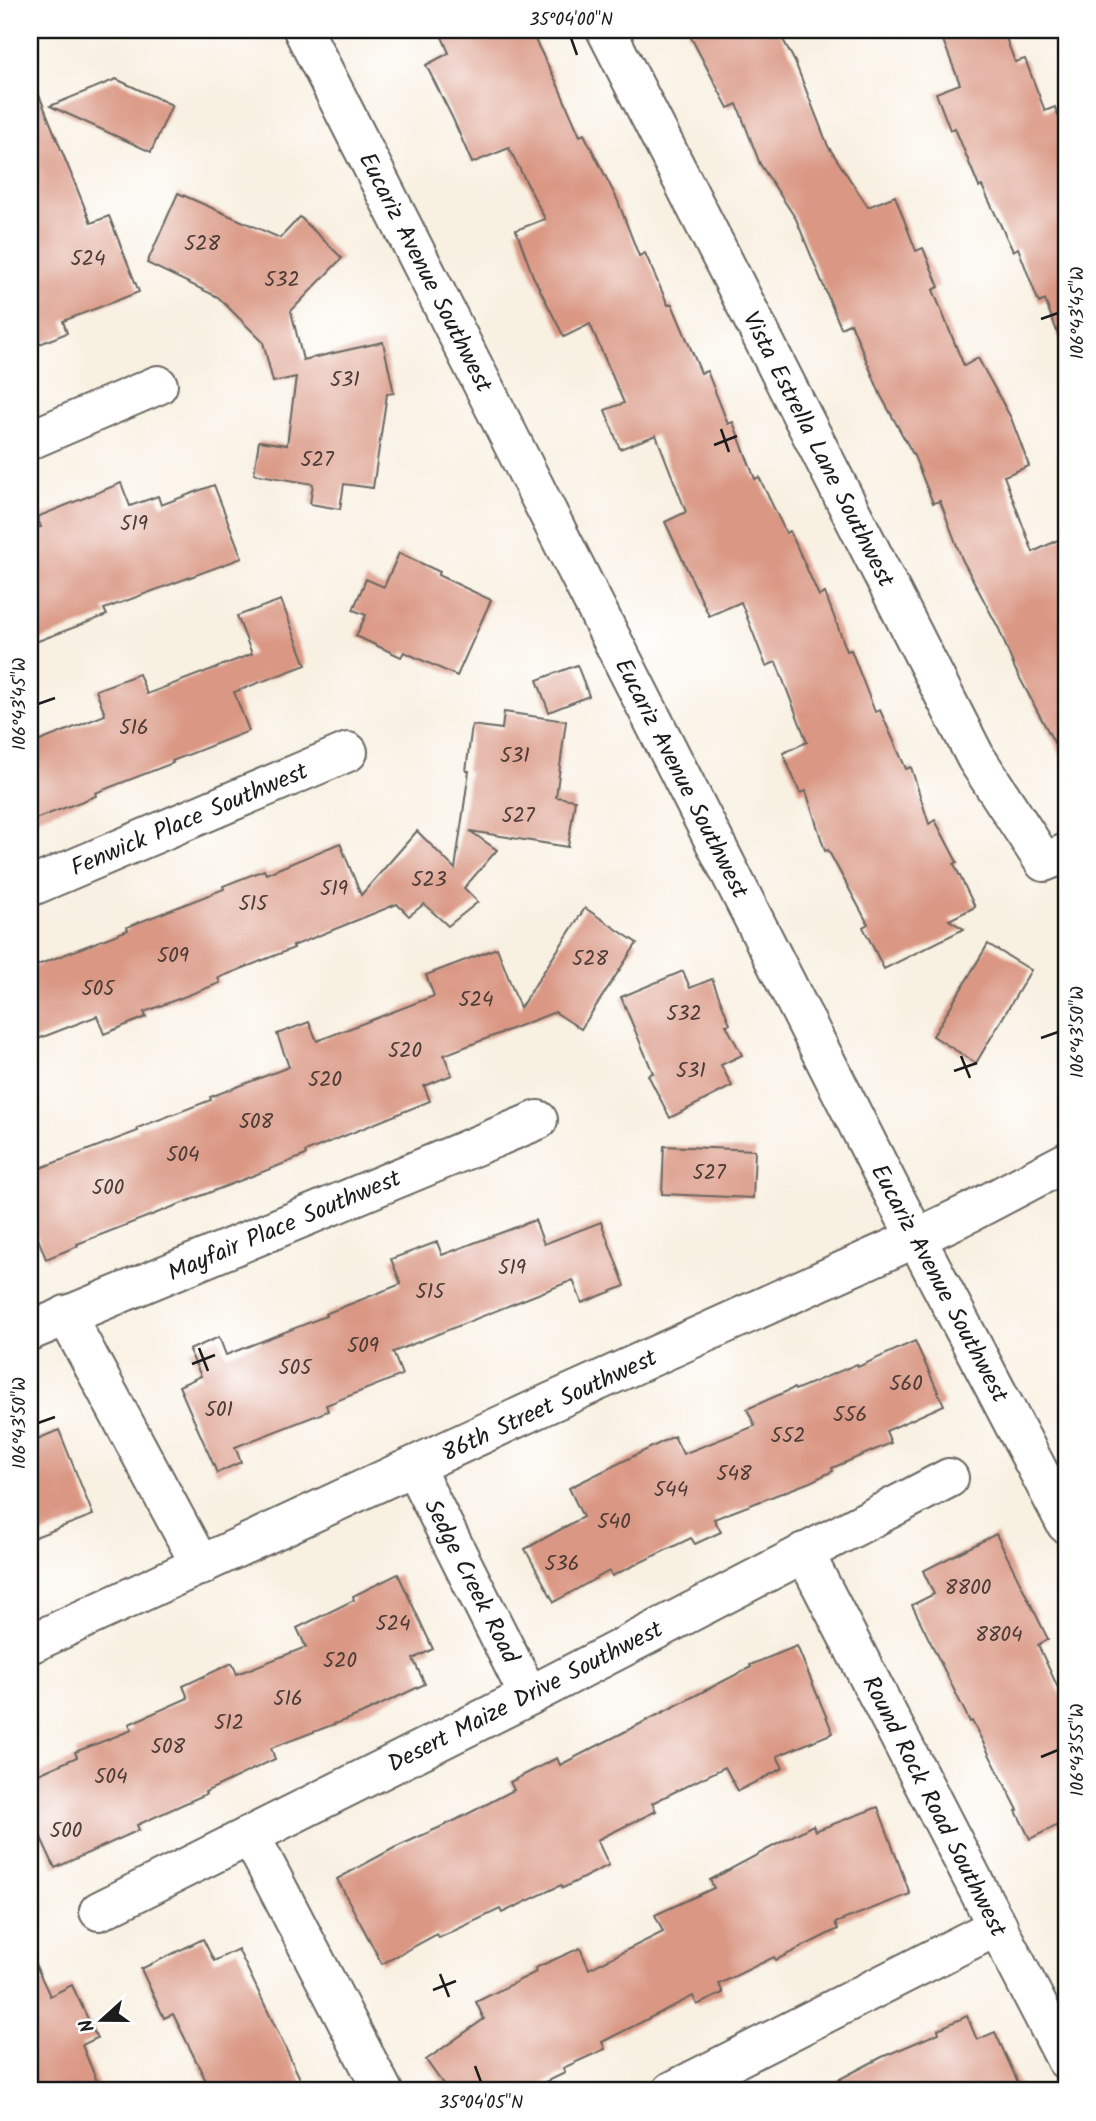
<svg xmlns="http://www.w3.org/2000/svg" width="1096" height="2121" font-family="Kalam,sans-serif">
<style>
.building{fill:#da9884}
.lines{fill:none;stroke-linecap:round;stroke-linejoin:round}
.street-casing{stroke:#696661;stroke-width:42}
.secondary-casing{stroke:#696661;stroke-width:42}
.street{stroke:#fff;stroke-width:38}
.secondary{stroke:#fff;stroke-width:38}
.ticks{fill:none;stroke:#1c1c1c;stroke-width:2.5}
.labels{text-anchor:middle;stroke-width:5;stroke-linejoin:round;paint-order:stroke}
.number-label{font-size:21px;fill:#4c3b36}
.street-label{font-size:24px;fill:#1c1c1c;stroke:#fff}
.neatline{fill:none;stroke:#1c1c1c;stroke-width:2.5}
.ticks-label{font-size:18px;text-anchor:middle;fill:#1c1c1c}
</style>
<rect width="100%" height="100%" fill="#fff"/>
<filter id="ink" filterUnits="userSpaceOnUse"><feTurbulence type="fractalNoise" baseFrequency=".0143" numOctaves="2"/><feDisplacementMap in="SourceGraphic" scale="14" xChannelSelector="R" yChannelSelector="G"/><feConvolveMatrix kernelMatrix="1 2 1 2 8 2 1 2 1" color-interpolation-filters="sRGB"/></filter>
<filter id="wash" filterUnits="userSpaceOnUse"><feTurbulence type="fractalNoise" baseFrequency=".00686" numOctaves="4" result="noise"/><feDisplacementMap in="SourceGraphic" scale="28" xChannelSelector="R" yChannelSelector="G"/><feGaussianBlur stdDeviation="1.57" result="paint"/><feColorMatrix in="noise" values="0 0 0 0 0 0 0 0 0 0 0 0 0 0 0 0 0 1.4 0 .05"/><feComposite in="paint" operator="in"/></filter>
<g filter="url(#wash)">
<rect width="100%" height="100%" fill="#f8f0e1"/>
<g id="blocks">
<g class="building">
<polygon points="439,30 530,30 556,81 580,136 584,134 617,199 639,256 645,253 668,305 672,304 701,373 707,371 728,424 733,422 755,479 759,477 786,533 790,531 819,596 825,593 847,651 851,650 875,712 880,710 906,769 911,767 929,824 935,820 957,862 954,864 975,907 949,920 964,929 884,969 863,927 868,924 828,850 825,851 806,791 800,793 783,753 807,742 776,662 766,666 741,602 709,616 665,522 686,512 656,435 620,449 605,410 624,403 590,324 564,337 533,276 516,230 545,219 509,148 472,163 453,119 426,65 449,53"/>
<polygon points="687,30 778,30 795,62 828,146 868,207 895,196 916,251 923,248 939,287 933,290 964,366 978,358 1011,418 1029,466 1004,476 1033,552 1066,536 1066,765 1015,669 999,629 962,559 940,501 933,503 914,456 881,396 851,323 841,328 796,219 760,164 737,104 728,108"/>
<polygon points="939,30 1003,30 1015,62 1025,59 1045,111 1055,107 1066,137 1066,349 1064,350 1045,300 1039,303 1018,248 1013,251 982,186 979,187 955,128 950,130 936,93 960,84"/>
<polygon points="30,73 91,223 109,216 139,292 63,321 67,333 30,348"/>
<polygon points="116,79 172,105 151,152 50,106"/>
<polygon points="178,193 280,238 300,217 342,258 291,311 303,360 383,342 394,393 387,394 373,488 344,484 340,509 310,504 313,484 254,474 259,441 287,445 296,377 273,382 263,342 218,297 147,263"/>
<polygon points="121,483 130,506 158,496 161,505 214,485 242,558 104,609 107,615 30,644 30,529 41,527 37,517"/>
<polygon points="399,553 440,572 438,575 491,600 457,676 404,652 401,657 356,636 366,615 353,610 366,579 384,587"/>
<polygon points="281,600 306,665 234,692 249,731 172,761 173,763 95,793 96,796 30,821 30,745 105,715 96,690 139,674 147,694 252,654 237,616"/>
<polygon points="577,665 589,696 549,712 537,680"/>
<polygon points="504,712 566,721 556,797 575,800 568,847 470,831 497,850 464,888 478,902 448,926 424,904 409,916 397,904 293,946 294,948 218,978 220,983 144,1012 146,1017 104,1034 97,1016 30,1042 30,968 128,930 127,927 224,889 223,886 264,870 266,874 340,843 361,895 417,831 455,869 469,771 466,771 472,725 502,729"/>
<polygon points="585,908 637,943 581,1029 555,1012 444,1055 452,1075 424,1086 430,1101 305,1152 306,1155 77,1244 78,1246 46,1259 37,1236 30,1239 30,1172 138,1131 137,1128 211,1100 210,1097 289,1067 277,1034 309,1022 317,1041 434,996 426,975 497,948 520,1008"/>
<polygon points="988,944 1031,970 976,1063 933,1036"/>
<polygon points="683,971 690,988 712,979 730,1024 726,1025 742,1055 721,1065 732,1086 670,1118 648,1075 653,1073 621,997"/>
<polygon points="664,1146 755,1150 753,1198 662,1194"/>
<polygon points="535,1220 544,1244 601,1222 625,1286 582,1303 573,1280 393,1352 402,1375 326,1405 328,1411 235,1447 241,1462 217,1473 179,1386 201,1376 189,1350 219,1337 226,1355 326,1316 325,1314 401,1284 391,1259 437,1242 442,1255"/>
<polygon points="915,1341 944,1405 886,1431 891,1443 832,1468 833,1471 810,1482 714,1519 721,1532 695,1544 691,1538 612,1576 609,1571 554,1602 525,1549 583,1517 569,1488 674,1436 683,1454 755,1426 747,1409 794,1388 795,1390 857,1364 858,1367"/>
<polygon points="59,1430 93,1515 30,1539 30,1442"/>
<polygon points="996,1534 1048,1639 1038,1645 1066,1705 1066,1821 1030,1839 1016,1811 1018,1810 972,1721 970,1722 912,1605 934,1594 923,1571"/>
<polygon points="398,1574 433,1649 413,1659 425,1684 361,1714 271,1748 275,1759 205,1792 206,1794 137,1825 139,1830 55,1868 30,1814 30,1778 77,1757 75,1752 132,1730 129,1724 188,1698 183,1686 232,1663 237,1674 306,1647 297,1628 354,1600 353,1596"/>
<polygon points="797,1646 833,1733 777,1756 783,1768 738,1791 725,1767 652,1803 656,1811 597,1840 609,1865 563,1888 561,1885 502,1913 500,1909 439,1938 437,1934 382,1964 337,1879 394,1848 456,1820 514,1790 510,1782 557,1758 560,1765 751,1667 750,1665"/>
<polygon points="878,1807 910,1894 835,1923 838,1929 776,1960 774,1957 719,1984 723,1993 697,2005 693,1996 602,2042 605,2049 563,2068 565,2073 527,2091 448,2091 426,2060 484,2019 476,2002 536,1972 535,1968 580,1948 589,1969 663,1932 655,1915 714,1888 710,1880 813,1825 815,1831"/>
<polygon points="203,1939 214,1961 238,1949 306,2091 211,2091 173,2014 164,2018 141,1969"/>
<polygon points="30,1953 50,1996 72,1985 97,2038 82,2045 101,2091 30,2091"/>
<polygon points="967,2016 977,2040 995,2032 1022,2091 817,2091 882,2057 939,2033 938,2029"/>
</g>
</g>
</g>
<g filter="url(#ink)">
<use href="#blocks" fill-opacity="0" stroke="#696661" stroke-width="2"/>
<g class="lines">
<defs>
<g id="street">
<polyline points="606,30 976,758 1044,862 1066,853"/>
<polyline points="30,440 158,385"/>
<polyline points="30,887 348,752"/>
<polyline points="66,1315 201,1566"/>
<polyline points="30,1331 538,1120"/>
<polyline points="414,1467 529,1696"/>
<polyline points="804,1552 1066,2060"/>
<polyline points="250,1835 383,2091"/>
<polyline points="99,1911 529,1696 949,1478"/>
<polyline points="672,2091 998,1926"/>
</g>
<g id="secondary">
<polyline points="303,30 889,1186 1066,1524"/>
<polyline points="30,1644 545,1405 916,1238 971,1212 1066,1162"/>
</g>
</defs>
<use href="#street" class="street-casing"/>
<use href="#secondary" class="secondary-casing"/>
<use href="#street" class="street"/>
<use href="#secondary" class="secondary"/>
</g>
</g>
<path class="ticks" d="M571 38 577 55M1041 319 1058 313M721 429 729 452M714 445 737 436M38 704 55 698M1041 1038 1058 1032M961 1056 970 1078M954 1071 977 1063M199 1348 208 1371M192 1364 215 1355M38 1423 55 1417M1041 1757 1058 1750M440 1974 449 1997M433 1990 456 1981M475 2066 481 2082"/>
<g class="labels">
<g class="number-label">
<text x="202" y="250">528</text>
<text x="88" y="265">524</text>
<text x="282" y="286">532</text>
<text x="345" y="386">531</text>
<text x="317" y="466">527</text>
<text x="134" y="530">519</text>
<text x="134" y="734">516</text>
<text x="515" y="762">531</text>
<text x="518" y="822">527</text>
<text x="429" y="886">523</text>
<text x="334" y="895">519</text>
<text x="253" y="910">515</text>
<text x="173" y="962">509</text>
<text x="590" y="965">528</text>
<text x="98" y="995">505</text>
<text x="476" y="1006">524</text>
<text x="684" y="1020">532</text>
<text x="405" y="1057">520</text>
<text x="691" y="1077">531</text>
<text x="325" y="1086">520</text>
<text x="256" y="1128">508</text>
<text x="183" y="1161">504</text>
<text x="709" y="1179">527</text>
<text x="108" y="1194">500</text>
<text x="512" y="1274">519</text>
<text x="430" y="1298">515</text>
<text x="363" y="1352">509</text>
<text x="295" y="1374">505</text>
<text x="906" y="1390">560</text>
<text x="219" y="1416">501</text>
<text x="850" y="1421">556</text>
<text x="788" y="1442">552</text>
<text x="734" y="1480">548</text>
<text x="671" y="1496">544</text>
<text x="614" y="1528">540</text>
<text x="562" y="1570">536</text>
<text x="968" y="1594">8800</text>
<text x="393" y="1630">524</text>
<text x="999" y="1641">8804</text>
<text x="340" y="1667">520</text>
<text x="288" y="1705">516</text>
<text x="229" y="1729">512</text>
<text x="168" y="1753">508</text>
<text x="111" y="1783">504</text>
<text x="66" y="1837">500</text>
</g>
<g class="street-label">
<text transform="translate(426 272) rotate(63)" y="8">Eucariz Avenue Southwest</text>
<text transform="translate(819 449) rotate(63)" y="8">Vista Estrella Lane Southwest</text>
<text transform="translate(682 778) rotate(63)" y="8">Eucariz Avenue Southwest</text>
<text transform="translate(189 819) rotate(-23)" y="8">Fenwick Place Southwest</text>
<text transform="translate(284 1225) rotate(-23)" y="8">Mayfair Place Southwest</text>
<text transform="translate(940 1283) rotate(62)" y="8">Eucariz Avenue Southwest</text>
<text transform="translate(549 1405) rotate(-25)" y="8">86th Street Southwest</text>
<text transform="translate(472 1581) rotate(63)" y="8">Sedge Creek Road</text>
<text transform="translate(525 1696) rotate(-27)" y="8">Desert Maize Drive Southwest</text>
<text transform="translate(935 1806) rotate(63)" y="8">Round Rock Road Southwest</text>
</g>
</g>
<rect width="1096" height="2121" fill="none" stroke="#fff" stroke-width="77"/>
<g transform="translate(102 2020) rotate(249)" stroke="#ffffff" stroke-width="5" paint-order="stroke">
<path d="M0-5L12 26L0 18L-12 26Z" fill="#1c1c1c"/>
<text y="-10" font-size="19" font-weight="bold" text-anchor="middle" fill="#1c1c1c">N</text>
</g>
<rect x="38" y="38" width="1020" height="2044" class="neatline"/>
<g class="ticks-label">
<text x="571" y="25">35°04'00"N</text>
<text transform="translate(1077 313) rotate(-90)" y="6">106°43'45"W</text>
<text transform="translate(19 704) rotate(-90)" y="6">106°43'45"W</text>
<text transform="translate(1077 1032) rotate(-90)" y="6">106°43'50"W</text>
<text transform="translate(19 1423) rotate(-90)" y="6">106°43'50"W</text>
<text transform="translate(1077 1750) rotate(-90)" y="6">106°43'55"W</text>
<text x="481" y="2108">35°04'05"N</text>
</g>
</svg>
